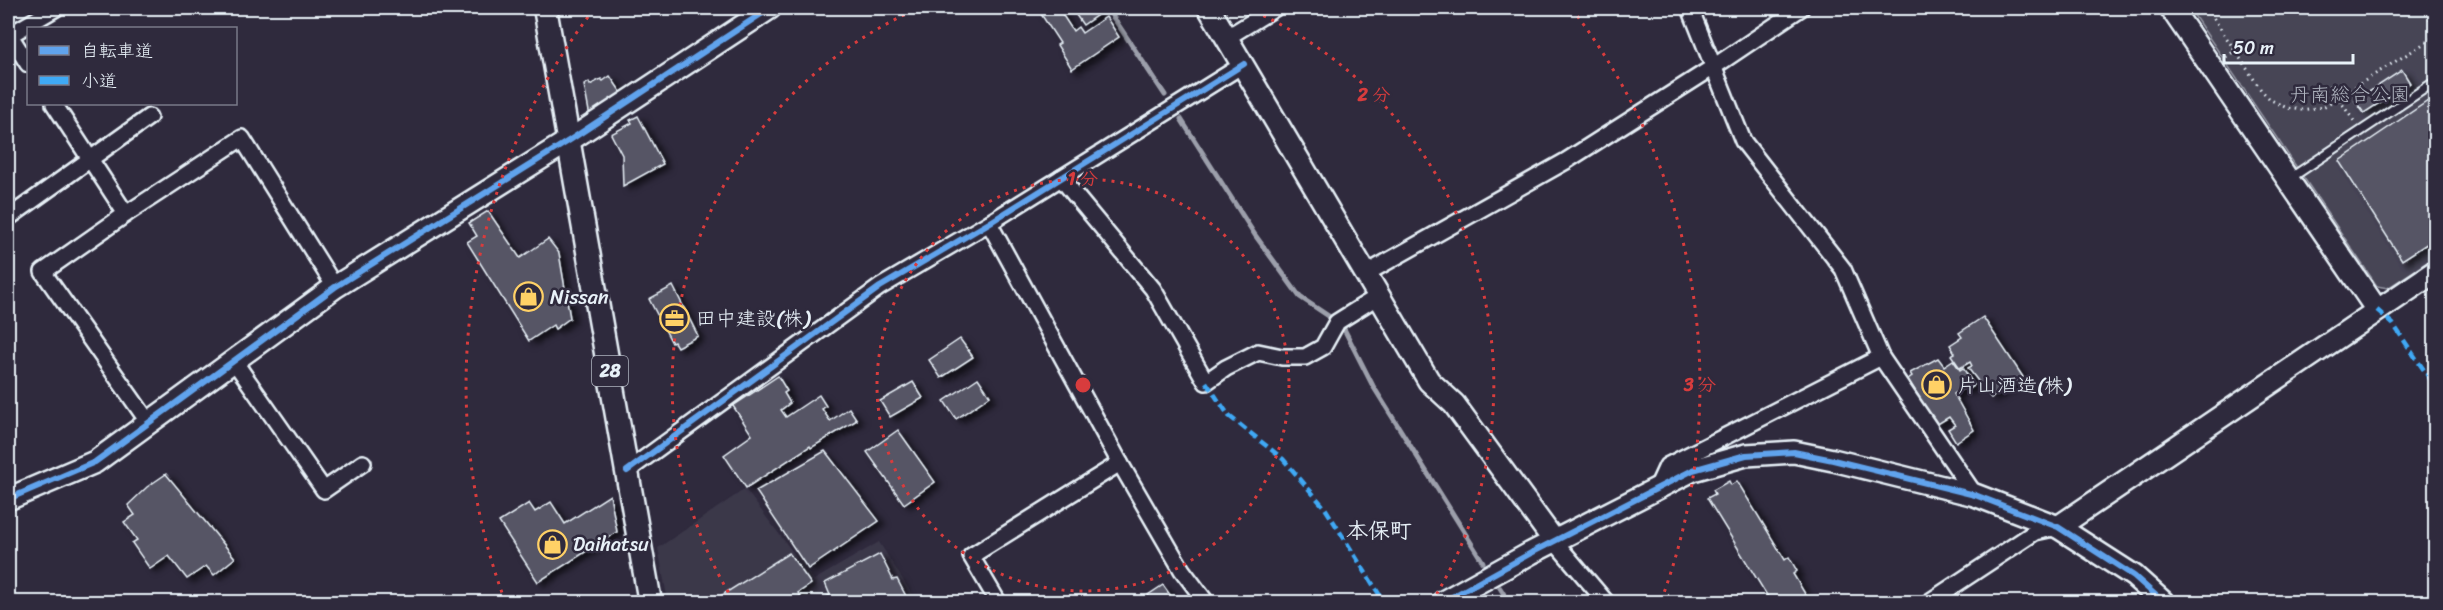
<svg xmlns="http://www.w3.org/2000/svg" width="2443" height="610" font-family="Sriracha,'Klee One',sans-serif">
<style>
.built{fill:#3b3749}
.green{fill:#464455;stroke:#979aa6;stroke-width:1.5}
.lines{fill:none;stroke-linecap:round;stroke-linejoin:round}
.stream{stroke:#9c9fab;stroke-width:5}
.building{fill:#575565;stroke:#e8f1f8;stroke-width:1.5;filter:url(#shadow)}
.lane-casing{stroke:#e8f1f8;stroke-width:12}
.street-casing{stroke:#e8f1f8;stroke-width:20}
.secondary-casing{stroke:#e8f1f8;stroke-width:26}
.primary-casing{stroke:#e8f1f8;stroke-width:27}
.path{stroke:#e8f1f8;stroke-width:3;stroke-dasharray:1.5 4.5;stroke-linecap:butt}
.lane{stroke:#2f2a3d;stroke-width:8}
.street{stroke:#2f2a3d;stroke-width:15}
.secondary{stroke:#2f2a3d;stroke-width:21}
.primary{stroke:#2f2a3d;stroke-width:22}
.quiet{stroke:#3fa9f5;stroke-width:4.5;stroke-dasharray:9 4.5;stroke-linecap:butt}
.cycleway-casing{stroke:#2f2a3d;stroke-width:10}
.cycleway{stroke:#60a3ed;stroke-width:6}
.ring{fill:none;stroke:#d83c3d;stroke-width:3;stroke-dasharray:3 6}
.labels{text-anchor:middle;stroke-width:5;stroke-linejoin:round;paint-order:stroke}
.shield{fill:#2f2a3d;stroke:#b0b5c0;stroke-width:1.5}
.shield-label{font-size:18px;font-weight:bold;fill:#e8f1f8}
.park-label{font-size:20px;fill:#afb4bf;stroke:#2f2a3d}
.poi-label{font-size:20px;fill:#e8f1f8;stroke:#2f2a3d;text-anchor:start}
.quarter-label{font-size:22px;font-weight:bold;fill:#e8f1f8;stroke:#2f2a3d}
.centre{fill:#d83c3d;stroke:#2f2a3d;stroke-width:3}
.ring-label{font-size:18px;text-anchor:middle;font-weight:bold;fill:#d83c3d;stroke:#2f2a3d;stroke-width:5;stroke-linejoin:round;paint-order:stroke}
</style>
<defs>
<filter id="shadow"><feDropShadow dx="6" dy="4" stdDeviation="3" flood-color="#0009"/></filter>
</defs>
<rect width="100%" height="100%" fill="#2f2a3d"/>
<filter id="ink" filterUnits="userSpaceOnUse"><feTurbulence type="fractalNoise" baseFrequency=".0167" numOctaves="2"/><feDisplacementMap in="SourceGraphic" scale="12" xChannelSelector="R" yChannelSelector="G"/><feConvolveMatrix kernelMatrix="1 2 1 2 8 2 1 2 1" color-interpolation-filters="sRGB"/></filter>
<g filter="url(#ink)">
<polygon class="built" points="745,489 814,580 879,542 917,602 668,602 658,548"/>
<polygon class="green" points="2189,8 2435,8 2435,257 2388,288 2377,286"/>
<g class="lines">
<g class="stream">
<polyline points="1107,8 1165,95"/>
<polyline points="1181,119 1255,235 1300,297 1330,317"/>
<polyline points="1343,327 1373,386 1483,562"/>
<polyline points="1500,588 1509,602"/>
</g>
</g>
<g class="building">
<polygon points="1037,8 1058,8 1073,31 1078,27 1082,33 1106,17 1119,37 1072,69 1057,45 1060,43"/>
<polygon points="1071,8 1096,8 1100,13 1083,25"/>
<polygon points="2402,70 2410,83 2364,113 2355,101"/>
<polygon points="610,76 623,95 590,117 584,85 589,82 590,85 601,79 603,81"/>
<polygon points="2431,99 2436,104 2436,238 2402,260 2339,161"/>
<polygon points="638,116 663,164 623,186 622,155 611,134 632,123 630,120"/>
<polygon points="488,211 520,258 548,239 559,253 570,318 555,329 553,325 529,341 467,242 477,236 469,223"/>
<polygon points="673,286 698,336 677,347 674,342 672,343 649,299"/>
<polygon points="1983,317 2023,377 1991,398 1968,368 1972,366 1970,362 1960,368 1951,355 1955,353 1950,345 1962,337 1959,333"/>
<polygon points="960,339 973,357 941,378 929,360"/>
<polygon points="1938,358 1944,366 1953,360 1960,370 1963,368 1974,385 1966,391 1964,388 1954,394 1974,430 1956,442 1948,429 1955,425 1949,417 1936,425 1908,379 1912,376 1910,373"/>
<polygon points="778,376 787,391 784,393 790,403 781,410 786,417 819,395 826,406 822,409 830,421 849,408 857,420 811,448 810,446 746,488 724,455 752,435 733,406"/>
<polygon points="978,378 990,396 956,419 944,401"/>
<polygon points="913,382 923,398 890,417 880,401"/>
<polygon points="898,430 935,482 904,504 867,452"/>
<polygon points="825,451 879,521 808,569 756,491"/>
<polygon points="166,474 235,558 214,575 206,566 187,579 169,556 150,569 132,543 137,540 124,522 135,515 128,505 147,487"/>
<polygon points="1729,481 1731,485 1737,481 1785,560 1789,557 1797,571 1793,574 1810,602 1771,602 1707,498 1715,494 1713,490"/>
<polygon points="610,495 617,532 538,582 499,522 529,503 535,512 551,502 565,524"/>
<polygon points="789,553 811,584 798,593 804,602 711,602"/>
<polygon points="880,554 893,580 897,579 908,600 903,602 815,602 830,595 825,583"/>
<polygon points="1163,585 1175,602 1153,602 1148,595"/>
</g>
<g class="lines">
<defs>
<polyline id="lane" points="2289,179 2436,81"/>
<g id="street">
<polyline points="1690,8 1743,141 1843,269 1881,357 1975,495"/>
<polyline points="9,34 28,64"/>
<polyline points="8,36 56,8"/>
<polyline points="1226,38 1275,8"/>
<polyline points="54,104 126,214 242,138 335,287"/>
<polyline points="1061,178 1153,289 1206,382 1226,368 1258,352 1282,357 1305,357 1323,347 1337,322 1380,295"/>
<polyline points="126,214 43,272 149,423"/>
<polyline points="8,218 149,117"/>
<polyline points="989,223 1120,463 1182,570 1206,602"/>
<polyline points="1367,273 1566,161 1712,68 1801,8"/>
<polyline points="234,361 324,490 363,463"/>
<polyline points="627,471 880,287 989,223 1244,64"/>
<polyline points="1656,490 1667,466 1881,357"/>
<polyline points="1555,542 1606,602"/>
<polyline points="998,602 971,556 1120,463"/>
<polyline points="1929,602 2035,532 2058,527"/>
</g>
<g id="secondary">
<polyline points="1209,8 1429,381 1454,404 1555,542"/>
<polyline points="2171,8 2377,310"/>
<polyline points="8,499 95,462 335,287 570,140 770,8"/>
<polyline points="2058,527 2436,271"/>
<polyline points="1443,602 1531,553 1693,470 1746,455 1794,452 1833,460 1975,495 2058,527 2134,576 2163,602"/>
</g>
<polyline id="primary" points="545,8 650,602"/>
</defs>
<use href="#lane" class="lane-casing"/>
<use href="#street" class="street-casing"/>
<use href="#secondary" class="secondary-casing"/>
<use href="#primary" class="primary-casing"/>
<g class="path">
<polyline points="2207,8 2261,90 2271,100 2287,108 2301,110 2323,107 2436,36"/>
<polyline points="2429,19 2436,28"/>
<polyline points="2226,57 2249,41"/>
<polyline points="2329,85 2354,121"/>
</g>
<use href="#lane" class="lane"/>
<use href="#street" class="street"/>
<use href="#secondary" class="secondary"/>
<use href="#primary" class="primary"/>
<g class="quiet">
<polyline points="2377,310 2393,324 2436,388"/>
<polyline points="1206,382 1229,416 1283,459 1325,508 1384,602"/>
</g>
<defs>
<g id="cycleway">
<polyline points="627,471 880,287 989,223 1244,64"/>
<polyline points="8,499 95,462 335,287 570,140 770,8"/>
<polyline points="1443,602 1531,553 1693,470 1746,455 1794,452 1833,460 1975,495 2058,527 2134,576 2163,602"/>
</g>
</defs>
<use href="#cycleway" class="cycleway-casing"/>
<use href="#cycleway" class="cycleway"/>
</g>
</g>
<g class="ring">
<circle cx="1083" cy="385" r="206"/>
<path d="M733 600A411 411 0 0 1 919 8M1247 8A411 411 0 0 1 1433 600"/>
<path d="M505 601A617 617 0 0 1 594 9M1572 9A617 617 0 0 1 1661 601"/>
</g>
<defs>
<symbol id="shop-ring" viewBox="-11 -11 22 22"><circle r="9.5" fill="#2f2a3d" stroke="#ffd166" stroke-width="1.5"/><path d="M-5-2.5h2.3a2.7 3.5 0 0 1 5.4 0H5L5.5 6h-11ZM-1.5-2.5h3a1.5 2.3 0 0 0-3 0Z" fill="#ffd166"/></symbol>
<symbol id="office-ring" viewBox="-11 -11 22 22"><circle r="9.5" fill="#2f2a3d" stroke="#ffd166" stroke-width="1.5"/><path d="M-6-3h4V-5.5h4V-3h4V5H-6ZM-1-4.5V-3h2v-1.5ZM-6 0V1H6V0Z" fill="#ffd166"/></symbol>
</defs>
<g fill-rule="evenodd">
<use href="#shop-ring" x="512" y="280" width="33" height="33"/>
<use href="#office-ring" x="658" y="302" width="33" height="33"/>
<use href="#shop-ring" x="1920" y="368" width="33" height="33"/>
<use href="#shop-ring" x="536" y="528" width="33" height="33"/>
</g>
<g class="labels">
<rect class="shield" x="592" y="356" width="36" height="30" rx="4.5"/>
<g class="shield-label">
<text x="610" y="377">28</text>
</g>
<g class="park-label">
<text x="2350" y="101">丹南総合公園</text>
</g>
<g class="poi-label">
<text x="550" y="304">Nissan</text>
<text x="696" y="325">田中建設(株)</text>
<text x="1957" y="392">片山酒造(株)</text>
<text x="573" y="551">Daihatsu</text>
</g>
<g class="quarter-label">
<text x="1379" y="538">本保町</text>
</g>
</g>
<circle cx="1083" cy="385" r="9" class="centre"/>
<g class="ring-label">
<text x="1374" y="101">2 分</text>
<text x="1083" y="185">1 分</text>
<text x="1700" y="391">3 分</text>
</g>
<rect width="2443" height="610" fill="none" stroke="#2f2a3d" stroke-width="30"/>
<rect x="15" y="15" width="2413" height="580" fill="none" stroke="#e8f1f8" stroke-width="2" filter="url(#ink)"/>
<rect x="27" y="27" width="210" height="78" fill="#2f2a3d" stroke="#797a88" stroke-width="1.5"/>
<rect x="39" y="46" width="30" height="9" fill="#60a3ed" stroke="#797a88" stroke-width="1.5"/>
<text x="81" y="57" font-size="18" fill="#e8f1f8">自転車道</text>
<rect x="39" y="76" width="30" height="9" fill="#3fa9f5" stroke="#797a88" stroke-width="1.5"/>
<text x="81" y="87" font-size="18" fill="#e8f1f8">小道</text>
<path d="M2224 54v9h129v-9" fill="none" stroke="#e8f1f8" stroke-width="3"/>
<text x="2233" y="54" font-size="18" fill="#e8f1f8" stroke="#2f2a3d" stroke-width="4.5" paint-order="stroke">50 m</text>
</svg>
